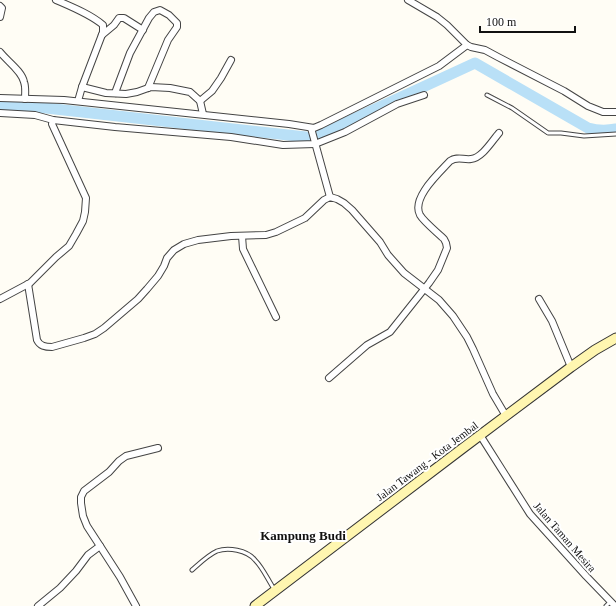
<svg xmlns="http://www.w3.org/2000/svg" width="616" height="606" font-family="Georgia,serif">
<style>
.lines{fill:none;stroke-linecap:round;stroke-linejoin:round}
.river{stroke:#b9e0f7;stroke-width:11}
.service-casing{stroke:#444;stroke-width:5}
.minor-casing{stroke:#444;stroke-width:8}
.secondary-casing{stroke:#333;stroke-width:11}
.service{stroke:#fff;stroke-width:3}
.minor{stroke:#fff;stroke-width:6}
.secondary{stroke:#fff6b0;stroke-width:9}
.labels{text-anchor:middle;stroke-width:4;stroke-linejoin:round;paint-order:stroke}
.street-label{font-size:11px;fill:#111;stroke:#fff}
.quarter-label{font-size:13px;font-weight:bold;fill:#111;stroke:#fff}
</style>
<rect width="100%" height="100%" fill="#fffdf5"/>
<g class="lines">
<g class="river">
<polyline points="0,107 37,107 306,137"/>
<path d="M321 134 475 63 588 128C598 131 606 131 616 129"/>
</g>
<defs>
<g id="service">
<polyline points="487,95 512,108 548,133 561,133 584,136 616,134"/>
<path d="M192 570C200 563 208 555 217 551 228 547 247 550 255 560 263 568 268 580 274 589"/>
<polyline points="606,606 610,602"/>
</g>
<g id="minor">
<path d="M56 0C72 7 90 14 103 25V32L82 87 78 101"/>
<polyline points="408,0 437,17 447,25 467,45"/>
<polyline points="0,6 2,8 0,17"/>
<polyline points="102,35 114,25 119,18 124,18 143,30"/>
<path d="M0 52C7 61 22 71 24 82 26 87 25 94 25 99"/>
<polyline points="82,87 106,93 126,94 137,92 151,87 170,88 190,92 200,101 203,114"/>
<polyline points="115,93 130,53 149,18 154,12 160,10 169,15 177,23 177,27 168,40 148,88"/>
<polyline points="0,98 64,100 289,124 314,128 321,125 439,66 467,45 471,47 485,50 498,57 564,91 588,106 603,112 616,112"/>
<polyline points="200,101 212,91 221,78 231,60"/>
<polyline points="0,113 35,115 53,120 115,127 231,137 283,145 315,144 345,132 397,104 424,95"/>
<polyline points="311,128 330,197"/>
<polyline points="242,236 243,249 276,317"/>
<path d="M28 284 37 340C40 346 45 347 52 347L84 338 95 334 104 328 138 299 147 289 158 276 164 266 167 258 174 250 184 244 198 240 231 236 266 235 276 232 305 218 324 200 330 197 337 199 344 203 352 210 380 242 388 255 404 273 439 300 453 316 467 337 473 349 493 394 506 416"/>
<polyline points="0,299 30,283 56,257 69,246 76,234 83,221 85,212 86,198 52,124 53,120"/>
<polyline points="539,299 552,321 571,367"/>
<path d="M329 378 367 345 390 332 429 283 438 270 447 248 446 243 444 239C438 233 424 222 420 215 411 198 439 173 450 161 457 156 463 160 471 159 482 158 492 141 499 133"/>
<polyline points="480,435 530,514 586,576 615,606"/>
<polyline points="100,546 87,526 83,516 81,503 81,497 84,491 109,472 119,461 126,456 158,448"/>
<polyline points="38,606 60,588 76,571 88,555 100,546 120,577 136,606"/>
</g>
<polyline id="secondary" points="255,606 463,448 571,367 595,350 616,338"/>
</defs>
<use href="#service" class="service-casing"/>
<use href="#minor" class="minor-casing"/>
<use href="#secondary" class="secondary-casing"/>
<use href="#service" class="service"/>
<use href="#minor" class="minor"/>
<use href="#secondary" class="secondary"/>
</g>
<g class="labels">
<g class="street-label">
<text transform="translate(427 461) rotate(-37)" y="4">Jalan Tawang - Kota Jembal</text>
<text transform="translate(565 537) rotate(49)" y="4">Jalan Taman Mesira</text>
</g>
<g class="quarter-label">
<text x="303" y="540">Kampung Budi</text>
</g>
</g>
<path d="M480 26v6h95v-6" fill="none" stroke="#111111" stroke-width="2"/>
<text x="486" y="26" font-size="12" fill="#111111" stroke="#ffffff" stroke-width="3" paint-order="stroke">100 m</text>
</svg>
